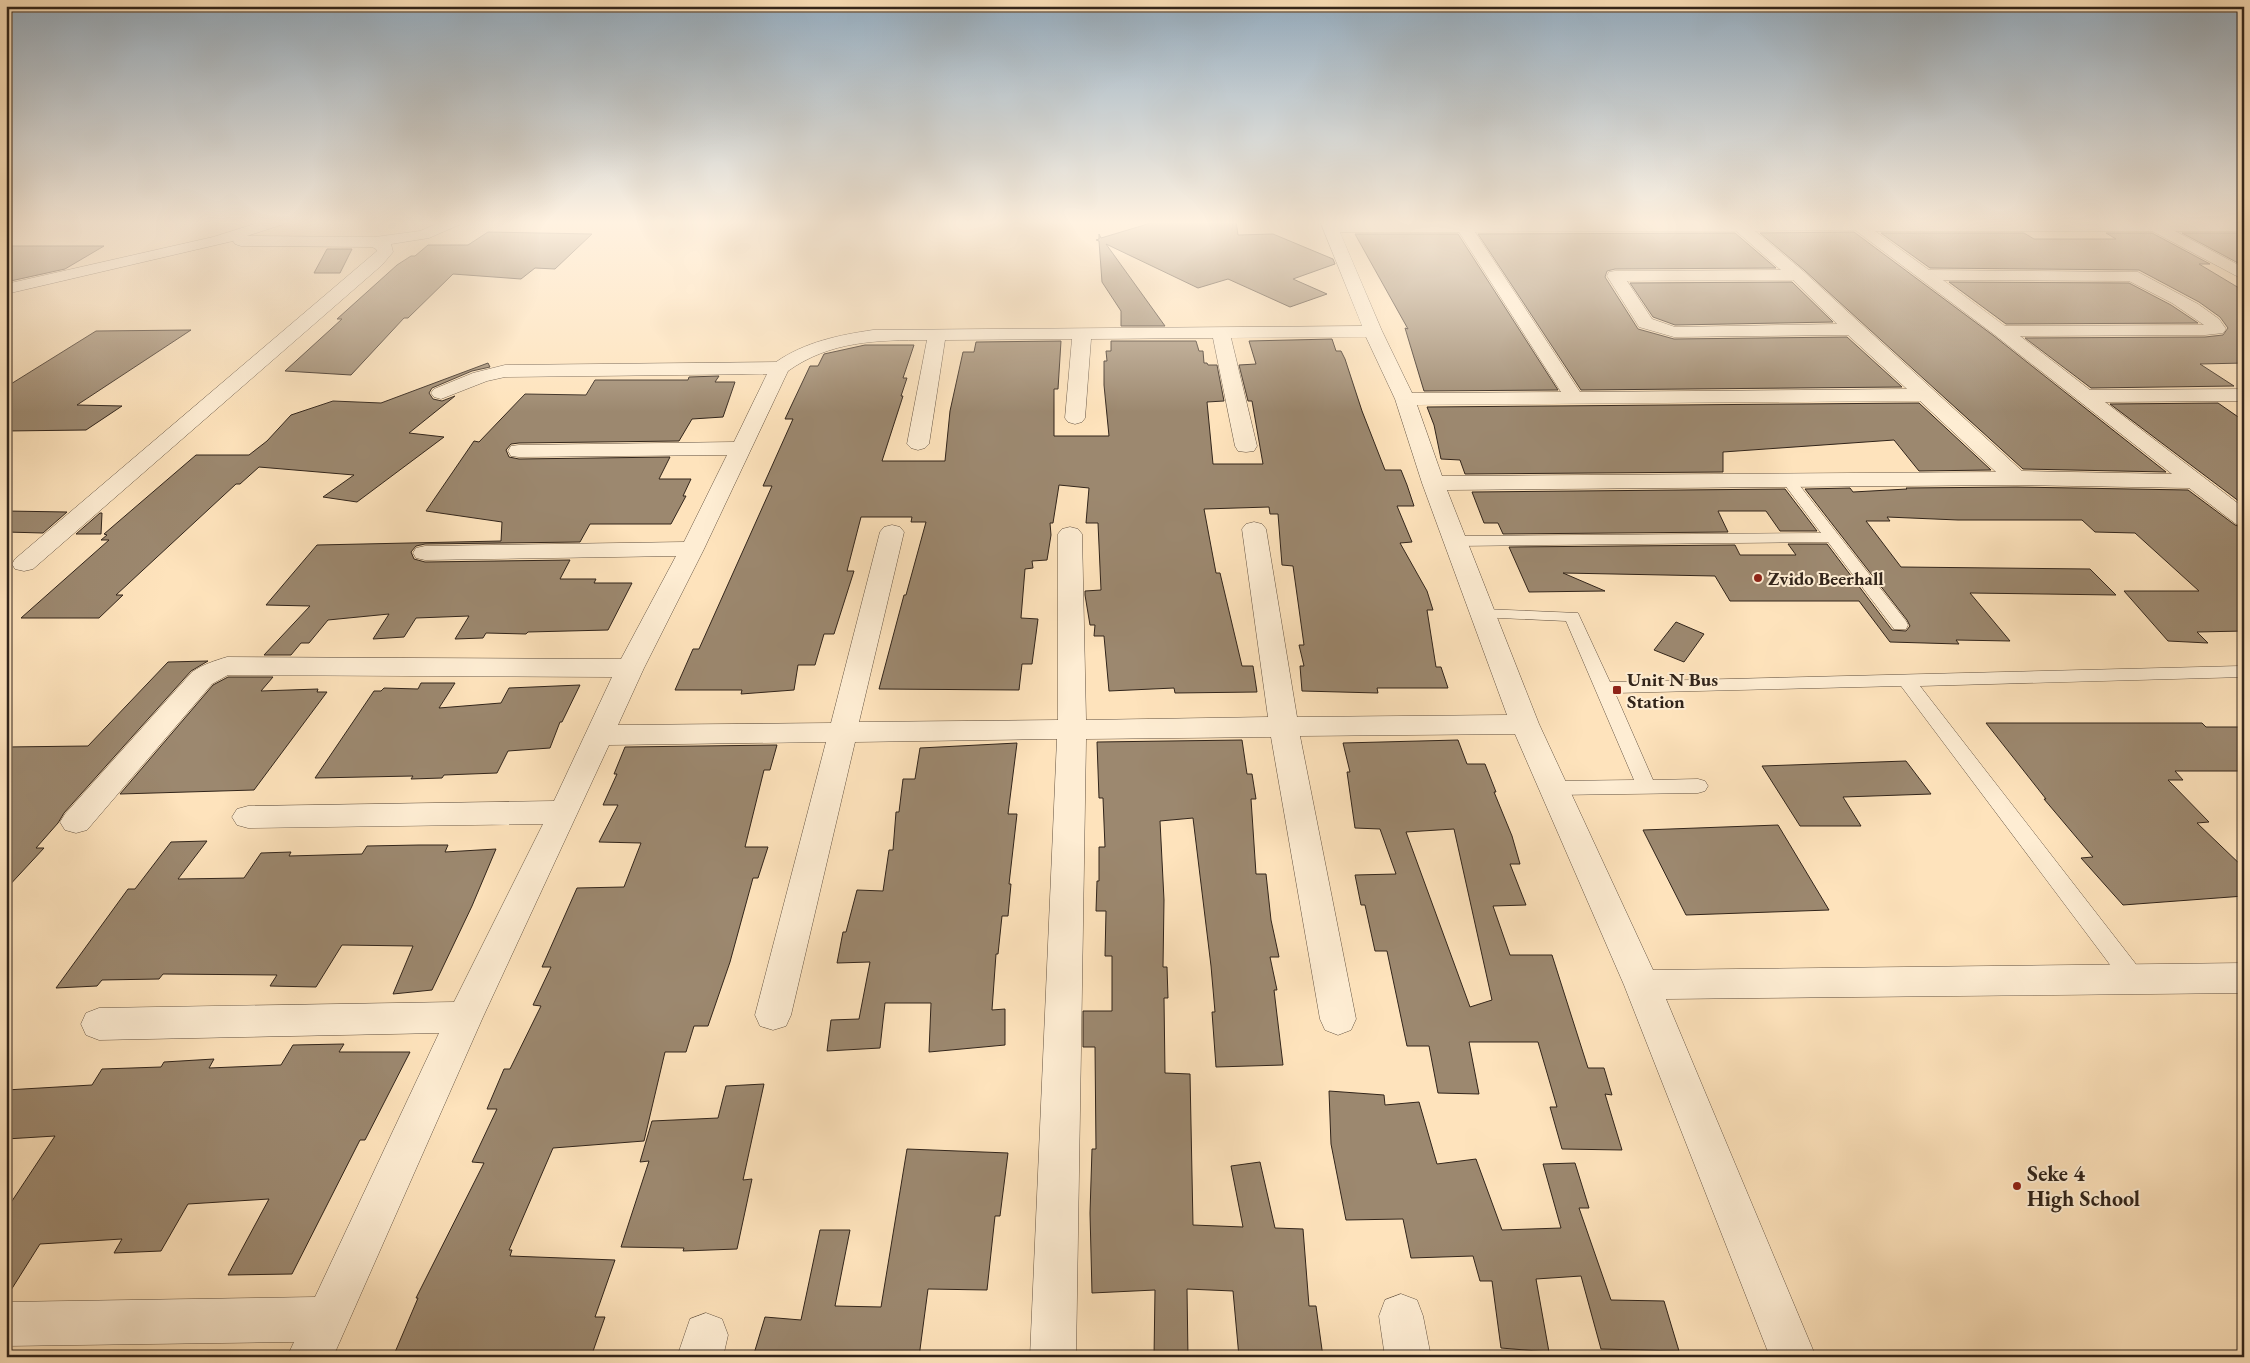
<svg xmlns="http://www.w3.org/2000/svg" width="2250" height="1363" font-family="'EB Garamond',serif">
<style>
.building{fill:#9c886f;stroke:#32251b;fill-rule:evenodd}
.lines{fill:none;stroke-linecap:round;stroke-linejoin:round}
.service-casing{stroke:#655443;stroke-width:1}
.minor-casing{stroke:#655443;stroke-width:1}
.service{fill:#feedd3;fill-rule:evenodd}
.minor{fill:#feedd3;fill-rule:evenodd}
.poi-dot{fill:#8f2418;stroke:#feedd3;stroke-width:2}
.labels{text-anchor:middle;stroke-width:4;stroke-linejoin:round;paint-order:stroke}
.poi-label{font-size:19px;font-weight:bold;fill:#32251b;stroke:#feedd3;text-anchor:start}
.near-poi-label{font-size:22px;font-weight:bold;fill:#32251b;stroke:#feedd3;text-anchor:start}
</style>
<rect width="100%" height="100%" fill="#fee3bc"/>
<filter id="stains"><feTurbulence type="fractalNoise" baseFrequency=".004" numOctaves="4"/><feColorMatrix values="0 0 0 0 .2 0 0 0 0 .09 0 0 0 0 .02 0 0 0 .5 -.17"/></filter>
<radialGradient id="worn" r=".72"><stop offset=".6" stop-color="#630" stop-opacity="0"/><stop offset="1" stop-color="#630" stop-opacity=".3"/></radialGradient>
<g class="building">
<polygon points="1158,221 1236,221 1238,235 1273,234 1333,259 1335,264 1293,279 1327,294 1290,307 1228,279 1198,288 1106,244 1165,326 1121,326 1121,311 1102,282 1099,241 1096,240 1099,239 1099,234 1101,238"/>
<polygon points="488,232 592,234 555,269 535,268 521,279 453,274 408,318 404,318 351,375 285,371 342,319 337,319 397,265 411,256 415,256 428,245 468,245"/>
<polygon points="1854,232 1994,336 2166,472 2023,469 1804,270 1760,233"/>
<polygon points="1735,233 1776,268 1615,269 1607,271 1605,277 1638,329 1674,339 1847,337 1902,387 1581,390 1478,234"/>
<polygon points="1881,233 2024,233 2034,239 2116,239 2106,233 2152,233 2210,264 2199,264 2244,291 2244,363 2200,364 2234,386 2091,388 2025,338 2205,337 2223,335 2228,328 2220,317 2199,302 2139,270 1930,268"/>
<polygon points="2182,233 2244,233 2244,262 2238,263"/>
<polygon points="1355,234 1458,234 1558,390 1424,391 1405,328 1408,329"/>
<polygon points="6,246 104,246 65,269 6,282"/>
<polygon points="327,249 352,249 340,273 314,273"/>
<polygon points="1792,282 1833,322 1675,325 1653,317 1630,283"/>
<polygon points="1949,282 2129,283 2171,305 2198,323 2006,324"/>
<polygon points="191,330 77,405 122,406 86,430 6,431 6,387 96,331"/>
<polygon points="1332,339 1336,351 1341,351 1345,359 1362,411 1385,470 1401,470 1407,485 1414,506 1397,506 1412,542 1400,543 1427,591 1433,610 1427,610 1436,667 1441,667 1448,688 1377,688 1378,693 1302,691 1300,666 1304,666 1299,645 1304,645 1293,566 1282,565 1278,514 1270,514 1269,507 1204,509 1216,573 1220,573 1242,666 1253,666 1257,692 1175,693 1174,688 1109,691 1104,636 1094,636 1095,625 1090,625 1085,595 1085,591 1101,590 1098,523 1086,523 1089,488 1059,485 1053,523 1050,523 1051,535 1047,560 1032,561 1033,568 1025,569 1021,618 1038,619 1032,664 1022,664 1019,690 879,689 904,595 906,595 926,522 911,522 912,517 861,517 847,571 854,571 834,634 824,634 815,665 798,665 794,690 741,694 742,690 675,690 693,649 699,649 772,486 763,486 793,419 785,419 810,366 818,366 824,354 865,345 914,345 903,378 907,378 901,396 903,396 882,461 945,461 950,411 963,352 974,352 976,342 1061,341 1058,389 1054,389 1054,436 1109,436 1104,385 1104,361 1107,361 1106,351 1111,351 1111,341 1196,341 1199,351 1203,351 1204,363 1207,363 1208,365 1217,365 1224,401 1207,402 1213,464 1263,464 1252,401 1248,401 1239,365 1256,364 1249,341"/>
<polygon points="488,363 490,367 472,371 432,388 429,393 433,399 442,401 455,396 409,433 444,437 357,502 323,497 354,475 259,467 240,484 236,484 116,595 123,595 99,618 21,618 109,540 101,540 107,535 104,534 196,455 249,455 267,441 291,415 333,401 381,403"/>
<polygon points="719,376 715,382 735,382 723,417 692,419 679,441 519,443 511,444 506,450 509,457 519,459 670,457 659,479 691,479 683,496 686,496 671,524 590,524 580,542 425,544 416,546 411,552 414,559 425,562 570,560 560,579 596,579 594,583 632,583 608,630 528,632 526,634 486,633 483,638 455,639 469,616 416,618 404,637 373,639 389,614 328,620 309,643 301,643 291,655 264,655 310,606 266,605 317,545 501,541 502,522 426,511 474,441 479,442 525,394 586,395 595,380 688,380 689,377"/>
<polygon points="1919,403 1991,470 1919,471 1894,440 1723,452 1723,472 1465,474 1460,460 1441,459 1434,425 1427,407"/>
<polygon points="2218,403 2244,421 2244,505 2110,404"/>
<polygon points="2016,487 2188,490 2235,525 2244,528 2244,631 2197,632 2208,643 2168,641 2124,591 2199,591 2135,533 2095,532 2082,520 1958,520 1887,517 1890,521 1866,521 1901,567 2090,569 2116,595 1970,593 2010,641 1956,640 1959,644 1890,642 1859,601 1730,601 1715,576 1563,573 1605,591 1529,592 1509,547 1735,545 1740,555 1796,555 1788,544 1827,544 1892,630 1906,631 1910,626 1907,620 1805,489 1850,488 1853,492 1907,489 1906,488"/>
<polygon points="1785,489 1817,531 1780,531 1766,511 1718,511 1728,532 1503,534 1498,523 1484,523 1472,492"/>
<polygon points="6,511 67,512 43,533 6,532"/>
<polygon points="100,513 102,513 101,534 76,534"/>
<polygon points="1676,622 1704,634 1684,662 1654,650"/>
<polygon points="208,661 191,671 64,813 58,823 36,848 44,848 6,889 6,747 88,746 168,662"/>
<polygon points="228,677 273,677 261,691 318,689 317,692 327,692 254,790 120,794 213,685"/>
<polygon points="421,683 455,683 439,708 501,703 509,688 580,685 562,722 560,722 550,748 508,751 497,773 444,775 442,778 411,779 413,776 315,778 374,691 381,691 384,688 418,689"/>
<polygon points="1986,723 2202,723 2206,727 2244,727 2244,771 2175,771 2183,780 2168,780 2209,822 2197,823 2244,868 2244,896 2123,905 2081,858 2093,857 2044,799 2046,799"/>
<polygon points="1242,740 1247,774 1252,774 1256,799 1251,799 1256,874 1266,874 1271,920 1279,957 1270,957 1277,990 1274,990 1283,1065 1216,1067 1212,1012 1215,1012 1211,966 1193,818 1160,821 1164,900 1163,967 1167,967 1168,998 1164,998 1165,1073 1190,1074 1193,1225 1243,1227 1231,1166 1260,1162 1275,1228 1303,1229 1309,1306 1316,1306 1323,1357 1239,1357 1233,1291 1187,1289 1188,1357 1154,1357 1155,1290 1092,1293 1090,1213 1092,1149 1096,1149 1095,1047 1083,1047 1083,1011 1112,1011 1112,956 1105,956 1106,911 1096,911 1097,881 1099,881 1099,847 1105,847 1103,798 1099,798 1097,742"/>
<path d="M1458 740 1467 764H1485L1496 792H1494L1512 836 1520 864H1510L1526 905 1493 906 1510 955H1552L1588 1068H1604L1612 1095 1605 1094 1622 1150 1562 1149 1550 1107H1557L1538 1042H1469L1479 1094 1438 1093 1429 1046H1407L1387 951H1375L1365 905H1361L1355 875 1396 874 1380 829 1355 828 1347 772H1350L1343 743ZM1454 829 1492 1000 1470 1007 1406 832Z"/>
<polygon points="1017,743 1008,814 1017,814 1009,884 1011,884 1008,916 1002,916 998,954 996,954 992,1010 1005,1009 1005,1045 929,1052 931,1003 885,1003 880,1048 827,1051 831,1020 859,1019 870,962 837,963 843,932 846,932 857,890 883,891 889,850 893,850 896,812 899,812 903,779 915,779 920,748"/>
<polygon points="777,745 770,770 764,770 745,847 768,847 758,878 753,878 730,962 708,1026 694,1026 686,1052 665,1052 644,1141 553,1148 509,1250 512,1250 510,1256 615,1260 595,1317 605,1317 591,1357 393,1357 418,1298 416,1298 484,1163 472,1162 497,1109 487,1109 504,1069 510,1069 541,1006 533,1005 551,967 542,967 577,888 624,887 641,843 599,842 618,805 603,805 617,774 614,774 625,747"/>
<polygon points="1906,761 1931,794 1843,797 1861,826 1800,826 1762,766"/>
<polygon points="1778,825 1829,910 1686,915 1643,830"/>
<polygon points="207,841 178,879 244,878 261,853 291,852 289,856 362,854 367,846 419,845 448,845 445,852 496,849 472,906 432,990 393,994 413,946 342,945 316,987 270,986 277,975 163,974 159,979 102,980 97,986 56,988 128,889 135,889 171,842"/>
<polygon points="344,1044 339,1052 410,1052 365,1140 360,1140 292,1274 228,1275 269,1199 188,1204 161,1251 114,1253 122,1239 40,1244 6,1298 6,1210 55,1136 6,1139 6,1090 92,1085 102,1069 161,1067 164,1062 214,1059 209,1068 281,1065 293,1045"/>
<polygon points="764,1084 743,1180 752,1179 737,1249 683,1251 684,1248 621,1247 649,1161 640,1162 652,1121 718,1118 726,1086"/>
<polygon points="1329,1091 1384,1095 1385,1105 1419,1102 1437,1164 1476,1159 1502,1230 1561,1228 1543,1164 1575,1163 1589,1208 1579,1208 1611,1300 1664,1301 1679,1351 1601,1349 1581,1276 1536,1279 1549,1352 1501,1348 1492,1281 1480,1281 1473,1256 1411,1258 1403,1219 1346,1220 1331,1144"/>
<polygon points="907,1149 1008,1153 1000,1216 995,1216 987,1290 928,1289 919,1357 753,1357 765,1317 801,1320 820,1230 850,1230 835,1306 881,1307"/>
</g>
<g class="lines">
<defs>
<g id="service">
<polygon points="1788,476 1793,477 1906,621 1908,625 1906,629 1894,629 1828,542 1455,546 1450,544 1447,541 1450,538 1455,536 1821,533 1781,480"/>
<polygon points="1483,609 1578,613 1610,682 2240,666 2244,667 2244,677 1920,686 2142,972 2145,979 2142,986 2134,988 2126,986 1901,686 1615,693 1653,780 1698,779 1705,781 1708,786 1705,791 1698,793 1554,795 1547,793 1544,788 1547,783 1554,781 1634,780 1566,621 1477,617 1475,614 1477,611"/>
</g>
<g id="minor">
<polygon points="264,221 287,221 284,224 247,236 375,237 420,231 443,221 464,221 461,224 429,238 391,244 393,252 382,265 33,569 24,571 15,569 12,564 15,559 377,251 376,249 372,247 241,246 235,244 233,241 6,294 6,284 213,237"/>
<path d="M1320 221 1433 223 2244 221V231H2175L2244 268V280L2152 231H1875L1929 270 2138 272 2198 304 2219 319 2226 329 2223 333 2205 335 2020 336 2090 390 2244 389V401L2105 402 2244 508V526L2236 524 2189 488 2016 485 1447 490 1539 724 1653 970 2244 963V993L1666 999 1816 1357H1770L1624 985 1515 734 1300 736 1356 1019 1351 1030 1338 1035 1325 1030 1320 1019 1271 737 1086 739 1076 1357H1030L1057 739 855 742 791 1015 786 1026 773 1030 760 1026 755 1015 826 742 609 745 483 1017 333 1357H287L294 1342 6 1346V1302L315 1297 439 1033 99 1040 86 1035 81 1024 86 1013 99 1008 454 1002 543 824 248 828 237 825 232 817 237 809 248 806 554 801 612 677 228 675 212 684 87 830 76 833 65 830 60 822 65 814 192 672C204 664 214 661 227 657L621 659 676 556 425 560 416 558 413 553 416 548 425 546 684 542 727 455 519 457 511 456 508 451 511 446 519 445 734 442 767 374 505 377 487 381 441 399 434 397 431 393 434 389 473 373 505 365 776 362C805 342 839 335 873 330L1362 326ZM1855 230 1995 335 2172 474 2022 471 1803 271 1755 231ZM1736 231 1781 270 1615 271 1609 272 1607 276 1639 327 1674 337 1848 335 1907 389 1580 392 1475 232ZM1340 232H1459L1561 392 1412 393 1382 331ZM1793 280 1837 324 1675 327 1652 319 1627 281ZM1943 280 2129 281 2172 303 2204 325 2005 326ZM1366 337 1395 399 1422 483 1507 715 1297 717 1266 529 1262 524 1254 522 1246 524 1242 529 1268 717 1086 720 1082 534 1078 529 1070 527 1062 529 1058 534V720L859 722 904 532 900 527 892 525 884 527 880 532 831 723 618 725 644 668 704 549 788 371C830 341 877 340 927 340L907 444 911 448 918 450 925 448 929 444 945 340 1072 339 1065 418 1068 422 1075 424 1082 422 1085 418 1091 339 1213 338 1235 446 1238 451 1246 452 1254 451 1257 446 1231 338ZM1920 401 1996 472 1442 476 1417 405Z"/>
<polygon points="1401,1294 1417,1300 1423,1316 1431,1357 1385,1357 1379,1316 1385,1300"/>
<polygon points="706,1313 722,1319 728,1335 723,1357 677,1357 690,1319"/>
</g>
</defs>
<use href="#service" class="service-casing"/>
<use href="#minor" class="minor-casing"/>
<use href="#service" class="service"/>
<use href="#minor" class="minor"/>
</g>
<linearGradient id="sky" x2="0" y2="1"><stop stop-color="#95adc0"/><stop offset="0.54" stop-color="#fff2e1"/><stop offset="1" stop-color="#fff2e1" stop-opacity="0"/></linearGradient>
<rect width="2250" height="412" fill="url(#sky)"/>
<g class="poi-dot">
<circle cx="1758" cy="578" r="5"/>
<rect x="1612" y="685" width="10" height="10" rx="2.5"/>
<circle cx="2017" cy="1186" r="5"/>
</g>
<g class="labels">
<g class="poi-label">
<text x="1768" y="585">Zvido Beerhall</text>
<text x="1627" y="686">Unit N Bus<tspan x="1627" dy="22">Station</tspan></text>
</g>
<g class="near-poi-label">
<text x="2027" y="1181">Seke 4<tspan x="2027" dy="25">High School</tspan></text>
</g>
</g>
<rect width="2250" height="1363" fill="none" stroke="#fee3bc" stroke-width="25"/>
<rect x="8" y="8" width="2235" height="1348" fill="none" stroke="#32251b" stroke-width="2.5"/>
<rect x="12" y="12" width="2225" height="1338" fill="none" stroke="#32251b"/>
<rect width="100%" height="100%" filter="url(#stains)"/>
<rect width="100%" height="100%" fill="url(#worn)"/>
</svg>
